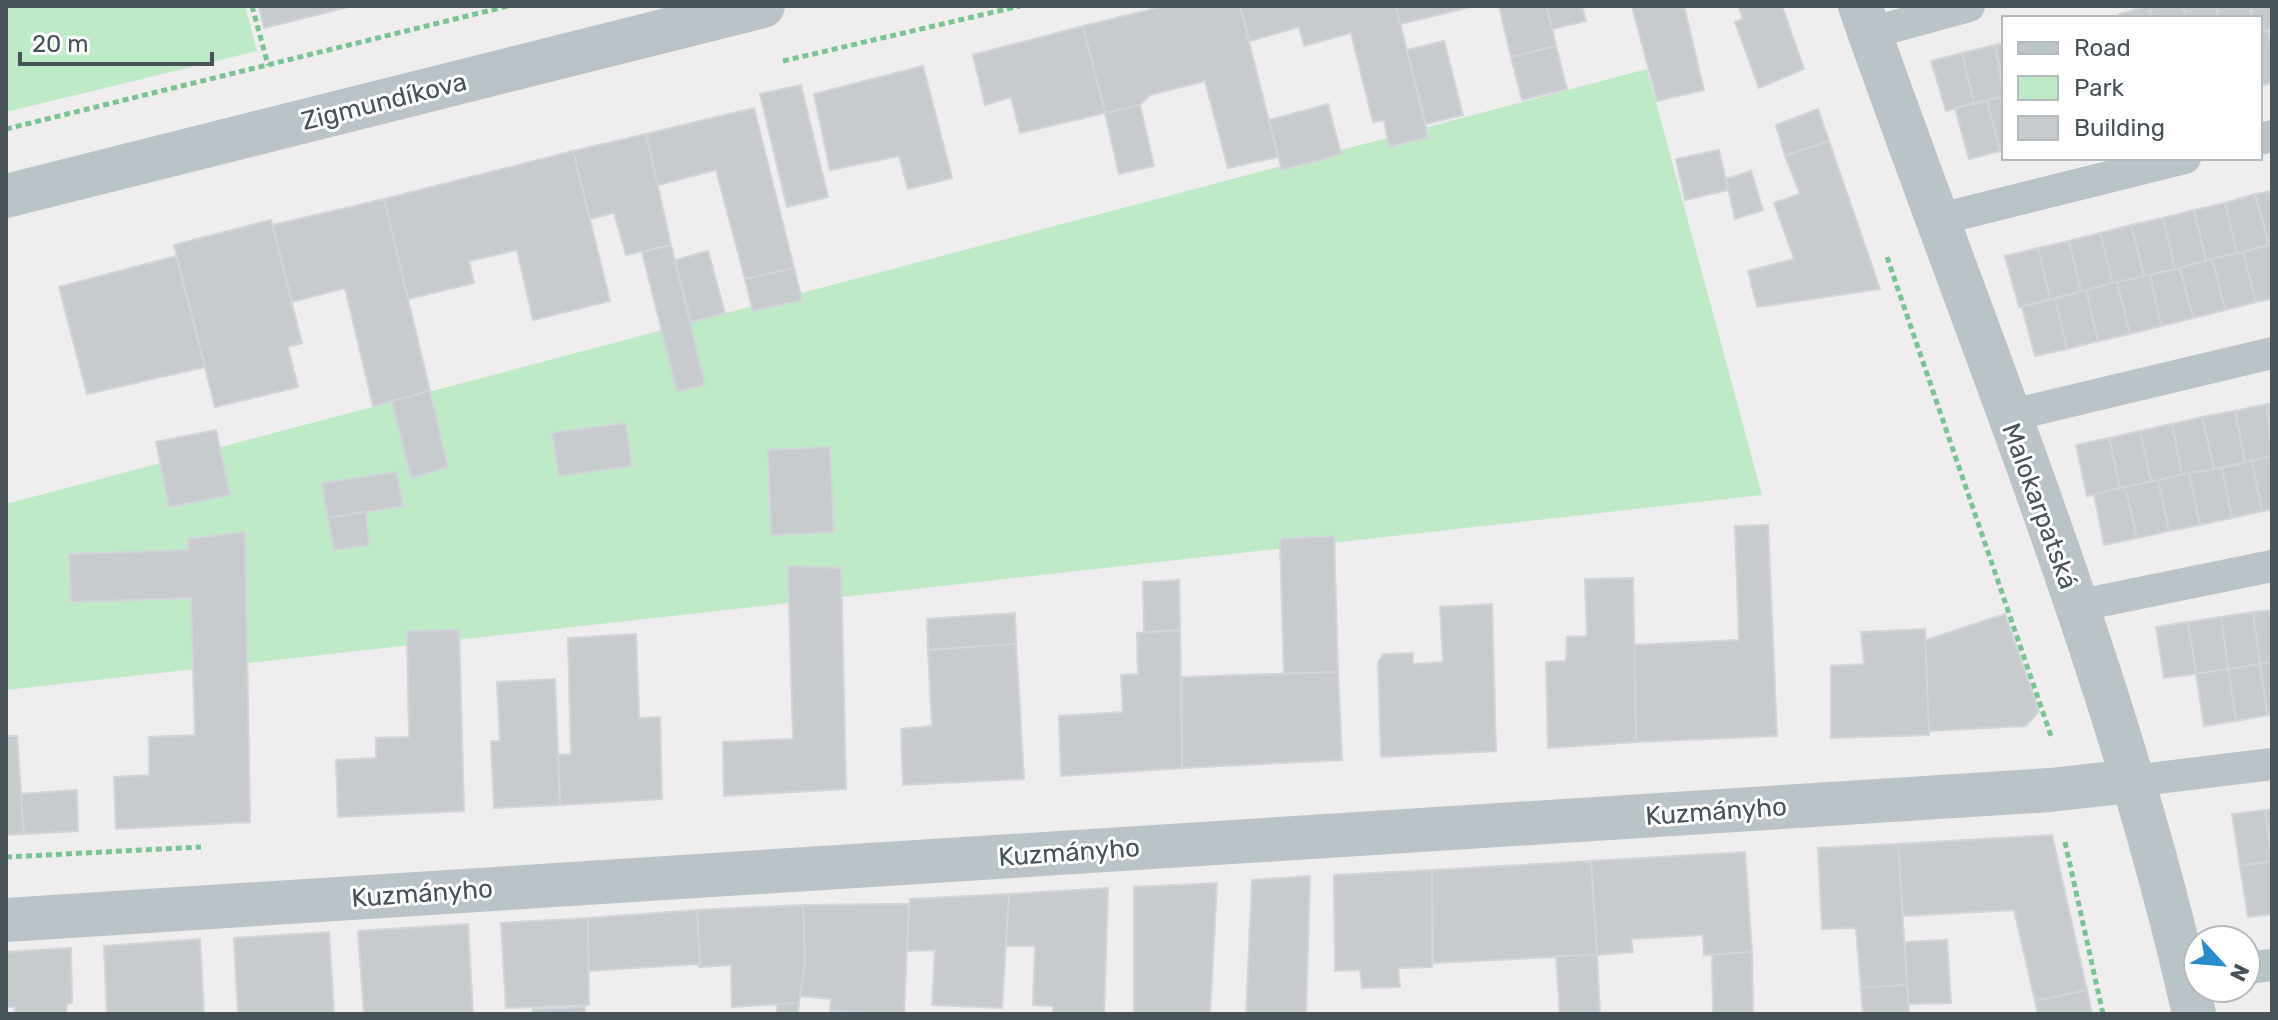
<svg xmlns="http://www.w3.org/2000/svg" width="2278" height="1020" font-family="Rubik,sans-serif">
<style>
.green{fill:#beeac8}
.building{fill:#c7cbce;stroke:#d1d4d8;stroke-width:2}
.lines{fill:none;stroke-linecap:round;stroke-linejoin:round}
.path{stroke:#7ac493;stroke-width:5;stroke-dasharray:6 4;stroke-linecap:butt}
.service{stroke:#b9c3c8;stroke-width:32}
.minor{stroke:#b9c3c8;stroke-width:44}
.labels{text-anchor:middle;stroke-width:6;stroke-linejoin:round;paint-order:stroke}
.street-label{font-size:26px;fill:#475358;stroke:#fff}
</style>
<rect width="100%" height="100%" fill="#efeded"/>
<g class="green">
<polygon points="6,6 245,6 257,51 6,112"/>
<polygon points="1647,69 1762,495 6,690 6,504"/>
</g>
<g class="building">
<polygon points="259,6 352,6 264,28"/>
<polygon points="1165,6 1240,6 1278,157 1228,168 1205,81 1150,95 1140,105 1105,113 1083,26"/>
<polygon points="1240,6 1396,6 1428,137 1389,147 1384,120 1373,122 1351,33 1304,46 1299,27 1250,41"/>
<polygon points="1396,6 1475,6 1400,24"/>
<polygon points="1499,6 1547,6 1556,46 1511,57"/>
<polygon points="1547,6 1582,6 1586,21 1552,29"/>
<polygon points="1632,6 1684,6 1704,90 1657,101"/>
<polygon points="1738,6 1782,6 1804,69 1759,88 1735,22 1743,19"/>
<polygon points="2149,6 2152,18 2120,18 2119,14"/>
<polygon points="2149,6 2183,6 2186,18 2152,18"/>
<polygon points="2183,6 2216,6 2219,18 2186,18"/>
<polygon points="2216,6 2250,6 2253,18 2219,18"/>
<polygon points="2250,6 2272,6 2272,29 2260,32 2260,18 2253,18"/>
<polygon points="1083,26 1105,113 1020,133 1011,97 985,105 973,55"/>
<polygon points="2268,30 2272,45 2272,83 2260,86 2260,32"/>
<polygon points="1444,41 1463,115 1426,124 1407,50"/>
<polygon points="2004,43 2004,85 1995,45"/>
<polygon points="1995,45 2004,96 1974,103 1962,53"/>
<polygon points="1556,46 1567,89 1522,100 1511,57"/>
<polygon points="1962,53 1974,103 1946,111 1931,61"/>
<polygon points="923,66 952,178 908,189 899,156 830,170 814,94"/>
<polygon points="801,85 828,197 787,207 760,94"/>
<polygon points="2004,96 2004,150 2000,151 1987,101"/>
<polygon points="1987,101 2000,151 1969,159 1955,108"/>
<polygon points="1328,104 1341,154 1282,170 1269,120"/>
<polygon points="1140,105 1154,166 1119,174 1105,113"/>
<polygon points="754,108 794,268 745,279 716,170 658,185 646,134"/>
<polygon points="1818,109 1829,141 1785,156 1776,125"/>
<polygon points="646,134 671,245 626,255 614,213 590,219 573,151"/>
<polygon points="1829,141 1880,289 1757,307 1748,271 1794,259 1774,203 1800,194 1785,156"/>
<polygon points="1719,150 1728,190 1685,200 1676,159"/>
<polygon points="573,151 610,301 533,320 517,250 469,261 474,283 408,299 384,199"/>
<polygon points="1751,171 1763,210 1735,219 1726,179"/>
<polygon points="2272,191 2272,245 2269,245 2255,194"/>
<polygon points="2255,194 2269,245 2237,254 2225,203"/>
<polygon points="384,199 430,391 373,406 345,288 292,302 273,225"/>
<polygon points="2225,203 2237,254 2206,261 2194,210"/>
<polygon points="2194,210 2206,261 2175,269 2163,218"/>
<polygon points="2163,218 2175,269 2144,276 2131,225"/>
<polygon points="271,220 302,343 288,347 298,387 215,407 174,245"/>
<polygon points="2131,225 2144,276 2113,284 2100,233"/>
<polygon points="2100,233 2113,284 2081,291 2069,241"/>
<polygon points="2069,241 2081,291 2050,299 2038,248"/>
<polygon points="671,245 705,385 677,391 642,252"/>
<polygon points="2269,245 2272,245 2272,299 2256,302 2243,252"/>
<polygon points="2038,248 2050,299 2019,307 2005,256"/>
<polygon points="708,251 725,313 691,322 675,260"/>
<polygon points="2243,252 2256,302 2225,310 2212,259"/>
<polygon points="176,256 205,367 87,394 59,287"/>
<polygon points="2212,259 2225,310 2193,318 2180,268"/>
<polygon points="794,268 802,300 753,311 745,279"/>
<polygon points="2180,268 2193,318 2161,326 2150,275"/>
<polygon points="2150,275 2161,326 2130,334 2117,282"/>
<polygon points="2117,282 2130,334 2098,341 2086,290"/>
<polygon points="2086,290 2098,341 2067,349 2055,299"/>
<polygon points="2055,299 2067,349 2035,356 2022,307"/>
<polygon points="430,391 448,467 411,478 392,401"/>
<polygon points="2272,403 2272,431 2267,404"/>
<polygon points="2267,404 2272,456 2245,462 2235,411"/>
<polygon points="2235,411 2245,462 2214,469 2202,417"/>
<polygon points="2202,417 2214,469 2182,476 2172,424"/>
<polygon points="626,423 632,466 559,476 552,433"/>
<polygon points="2172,424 2182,476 2151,482 2140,431"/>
<polygon points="216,430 230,495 169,507 156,442"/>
<polygon points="2140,431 2151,482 2120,489 2109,438"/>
<polygon points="2109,438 2120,489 2087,496 2076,445"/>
<polygon points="830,447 834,532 771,535 768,450"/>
<polygon points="2272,456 2272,510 2262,511 2252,461"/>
<polygon points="2252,461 2262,511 2232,518 2222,468"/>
<polygon points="2222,468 2232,518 2200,525 2189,473"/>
<polygon points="397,472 403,506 328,518 322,483"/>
<polygon points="2189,473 2200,525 2169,531 2158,480"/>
<polygon points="2158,480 2169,531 2137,538 2125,487"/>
<polygon points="2125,487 2137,538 2104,545 2094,494"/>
<polygon points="366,512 369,545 334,550 328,518"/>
<polygon points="1768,525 1777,736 1636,742 1633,645 1739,640 1735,526"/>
<polygon points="245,532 250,822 116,829 114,777 149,775 149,737 195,735 191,598 71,602 69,554 189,550 188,539"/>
<polygon points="1334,536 1338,672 1284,674 1280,539"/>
<polygon points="788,566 841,568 846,789 724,796 723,742 793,739"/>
<polygon points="1633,578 1636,742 1548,748 1546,662 1566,661 1567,637 1587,636 1585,579"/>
<polygon points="1179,580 1180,630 1144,632 1143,582"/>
<polygon points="1492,604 1496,751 1381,757 1378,662 1384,654 1413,653 1413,664 1443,662 1440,607"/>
<polygon points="2272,610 2272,662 2260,664 2253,612"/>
<polygon points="2253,612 2260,664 2228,669 2221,617"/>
<polygon points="1015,613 1016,644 928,650 927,619"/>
<polygon points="2005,614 2039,711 2026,726 1928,731 1923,641"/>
<polygon points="2221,617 2228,669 2196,674 2188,622"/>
<polygon points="2188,622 2196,674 2164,678 2156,627"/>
<polygon points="1925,629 1929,735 1831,738 1831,666 1864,664 1861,632"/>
<polygon points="459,630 464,811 338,817 336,760 376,758 376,738 409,737 407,631"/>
<polygon points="1180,630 1182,768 1061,776 1059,716 1123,712 1121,675 1138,674 1137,633"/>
<polygon points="636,634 639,718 660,717 662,799 560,805 558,755 571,754 568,638"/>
<polygon points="1016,644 1024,779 903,785 901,729 932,726 928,650"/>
<polygon points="2272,662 2272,715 2267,715 2260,664"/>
<polygon points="2260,664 2267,715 2236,721 2228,669"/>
<polygon points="2228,669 2236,721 2204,726 2196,674"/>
<polygon points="1338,672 1342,760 1182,768 1182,677"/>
<polygon points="555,679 560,805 494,808 491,741 500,741 497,682"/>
<polygon points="6,736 17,736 24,834 6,835"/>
<polygon points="77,790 78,831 24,834 21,794"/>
<polygon points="2272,809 2272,860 2265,810"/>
<polygon points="2265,810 2272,861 2240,866 2232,814"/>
<polygon points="2052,835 2087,990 2035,1001 2014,910 1903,916 1898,844"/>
<polygon points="1898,844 1907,985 1861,988 1856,928 1822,929 1818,848"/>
<polygon points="1745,852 1752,952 1704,955 1703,935 1631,939 1633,952 1597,955 1591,861"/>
<polygon points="1591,861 1597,955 1433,963 1432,870"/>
<polygon points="2272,861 2272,914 2248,917 2240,866"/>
<polygon points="1432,870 1432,967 1398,968 1400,987 1362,988 1360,970 1335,971 1334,875"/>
<polygon points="1310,876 1306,1014 1246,1014 1252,880"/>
<polygon points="1217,883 1210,1014 1134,1014 1134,887"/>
<polygon points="1108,888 1104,1014 1053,1014 1053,1006 1033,1005 1035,946 1006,946 1009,894"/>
<polygon points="1009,894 1002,1008 932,1005 935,950 906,951 910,899"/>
<polygon points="909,904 904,1014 830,1011 831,999 800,996 805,962 803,905"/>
<polygon points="803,905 805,962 799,1003 732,1007 731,965 700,967 697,910"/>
<polygon points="697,910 700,967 696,964 588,971 588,918"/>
<polygon points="588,918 589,1005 506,1008 501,923"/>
<polygon points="468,924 473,1014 364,1014 358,931"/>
<polygon points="329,932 334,1014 238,1014 234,938"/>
<polygon points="200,939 204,1014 107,1014 104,946"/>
<polygon points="1947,940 1951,1003 1908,1004 1905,942"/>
<polygon points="71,948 72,1003 67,1004 66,1014 14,1014 15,1007 6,1007 6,952"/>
<polygon points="1752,952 1753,1014 1713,1014 1712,955"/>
<polygon points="1597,955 1600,1014 1560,1014 1556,956"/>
<polygon points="1907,985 1909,1014 1863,1014 1861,988"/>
<polygon points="2087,990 2092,1014 2038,1014 2035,1001"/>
<polygon points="799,1003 798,1014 776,1014 778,1004"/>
<polygon points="585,1007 585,1014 533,1014 533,1009"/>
</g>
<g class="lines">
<g class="path">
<polyline points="252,6 268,65"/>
<polyline points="783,61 1020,6"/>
<polyline points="6,129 508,6"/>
<polyline points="1887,257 2051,736"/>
<polyline points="2065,842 2103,1014"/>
<polyline points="6,857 201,847"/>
</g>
<g class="service">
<polyline points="1870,33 1969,6"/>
<polyline points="2260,139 2272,136"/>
<polyline points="1936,220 2185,158"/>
<polyline points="2008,416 2272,353"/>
<polyline points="2076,606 2272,566"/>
<polyline points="2132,781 2272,764"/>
<polyline points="2246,968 2272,965"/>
</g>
<g class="minor">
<path d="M1860 6C1977 339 2117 668 2194 1014"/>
<polyline points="6,196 763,6"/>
<polyline points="6,920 2050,790 2132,781"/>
</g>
</g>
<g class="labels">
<g class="street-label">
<text transform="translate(384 101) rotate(-14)" y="9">Zigmundíkova</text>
<text transform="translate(2040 506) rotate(70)" y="9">Malokarpatská</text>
<text transform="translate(1716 811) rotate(-4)" y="9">Kuzmányho</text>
<text transform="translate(1069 852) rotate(-4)" y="9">Kuzmányho</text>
<text transform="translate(422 893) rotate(-4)" y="9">Kuzmányho</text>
</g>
</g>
<rect width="2278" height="1020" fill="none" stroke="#475358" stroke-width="16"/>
<rect x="2002" y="16" width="260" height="144" fill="#ffffff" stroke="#b5babc" stroke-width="2"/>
<rect x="2018" y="42" width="40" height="12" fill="#b9c3c8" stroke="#b5babc" stroke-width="2"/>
<text x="2074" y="56" font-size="24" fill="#475358">Road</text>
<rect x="2018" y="76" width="40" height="24" fill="#beeac8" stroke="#b5babc" stroke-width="2"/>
<text x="2074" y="96" font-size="24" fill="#475358">Park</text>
<rect x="2018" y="116" width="40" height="24" fill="#c7cbce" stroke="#b5babc" stroke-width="2"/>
<text x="2074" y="136" font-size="24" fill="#475358">Building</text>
<g transform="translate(2222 964) rotate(116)"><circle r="38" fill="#ffffff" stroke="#b5babc" stroke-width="2"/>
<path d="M0-6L14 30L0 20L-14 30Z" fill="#298acc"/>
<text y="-12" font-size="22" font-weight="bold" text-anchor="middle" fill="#475358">N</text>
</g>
<path d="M20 52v12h192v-12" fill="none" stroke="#475358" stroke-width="4"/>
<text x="32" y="52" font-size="24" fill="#475358" stroke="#ffffff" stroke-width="6" paint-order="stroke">20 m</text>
</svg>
